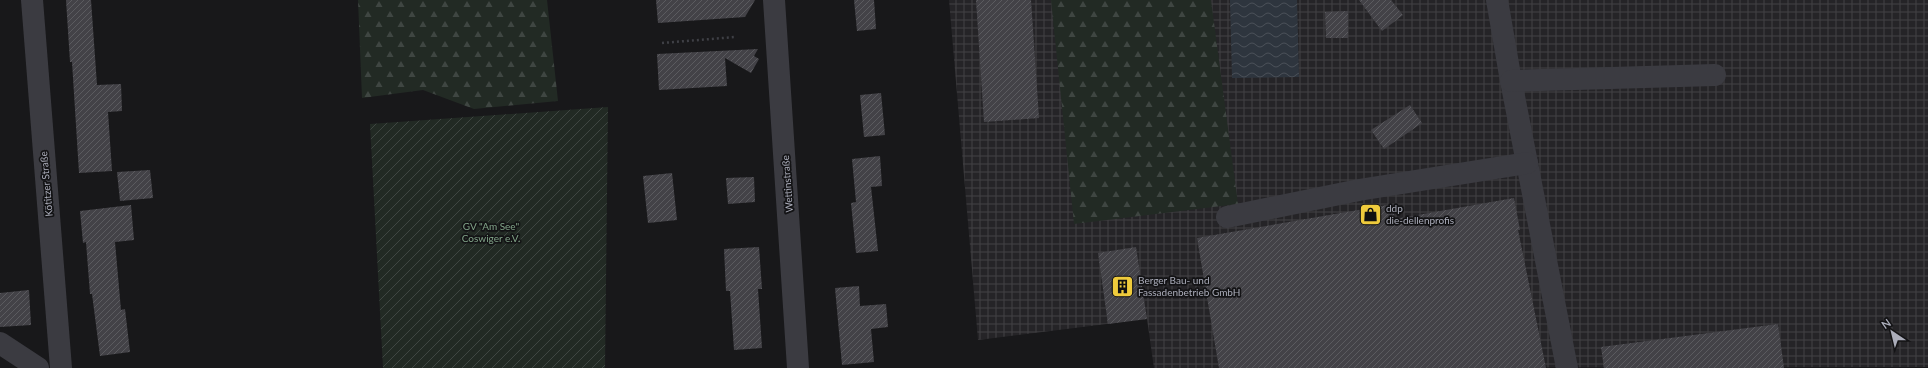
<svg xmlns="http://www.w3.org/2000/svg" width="1928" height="368" font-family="Lato,sans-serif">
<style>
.industrial{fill:url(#industrial-grid)}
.forest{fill:url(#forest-firs)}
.garden{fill:url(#garden-furrows)}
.water{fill:url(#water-waves)}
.building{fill:url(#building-hatch)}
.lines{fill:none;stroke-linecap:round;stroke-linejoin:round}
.path{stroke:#3f4046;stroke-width:2.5;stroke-dasharray:2 3;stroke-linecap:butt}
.minor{stroke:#3b3b41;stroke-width:22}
.labels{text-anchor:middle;stroke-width:3.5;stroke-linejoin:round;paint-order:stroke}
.street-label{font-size:10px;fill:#abadba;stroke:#131315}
.poi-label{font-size:10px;fill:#abadba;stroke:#131315;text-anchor:start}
.park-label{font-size:10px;fill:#82a489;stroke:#131315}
</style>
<defs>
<pattern id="industrial-grid" width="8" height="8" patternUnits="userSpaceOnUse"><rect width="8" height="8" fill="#252427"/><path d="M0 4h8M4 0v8" fill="none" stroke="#424144"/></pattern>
<pattern id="forest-firs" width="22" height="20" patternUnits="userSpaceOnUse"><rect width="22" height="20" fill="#222a24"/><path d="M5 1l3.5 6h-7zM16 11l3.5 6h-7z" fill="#3f4642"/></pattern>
<pattern id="garden-furrows" width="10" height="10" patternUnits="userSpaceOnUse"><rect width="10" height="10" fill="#222a24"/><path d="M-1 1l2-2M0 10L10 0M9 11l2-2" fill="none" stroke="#3f4642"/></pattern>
<pattern id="water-waves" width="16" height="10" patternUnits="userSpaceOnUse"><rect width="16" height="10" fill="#2e353e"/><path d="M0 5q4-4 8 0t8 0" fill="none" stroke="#4a5058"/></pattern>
<pattern id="building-hatch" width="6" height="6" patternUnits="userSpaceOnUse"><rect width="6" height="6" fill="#434247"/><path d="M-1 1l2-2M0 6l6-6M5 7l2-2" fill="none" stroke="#5b5b5f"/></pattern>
</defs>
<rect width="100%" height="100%" fill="#18181a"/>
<polygon class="industrial" points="949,0 1928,0 1928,367 1154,368 1147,319 978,340"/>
<g class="forest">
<polygon points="358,0 547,0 558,101 474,109 423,90 362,98"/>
<polygon points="1051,0 1211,0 1238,204 1074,224"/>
</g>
<polygon class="garden" points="608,107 605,368 383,368 370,124"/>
<polygon class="water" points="1230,0 1297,0 1299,77 1232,78"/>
<g class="building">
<polygon points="66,0 91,0 97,85 121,84 122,111 108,112 112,171 79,173 72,62 70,62"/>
<polygon points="656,0 755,0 745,17 658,23"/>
<polygon points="854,0 874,0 876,29 857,31"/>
<polygon points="976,0 1031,0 1039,118 984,122"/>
<polygon points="1359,0 1391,0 1403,15 1382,31"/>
<polygon points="1348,11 1348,38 1326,38 1325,12"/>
<polygon points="758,49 754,56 759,59 751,73 725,58 727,86 659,90 657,54"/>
<polygon points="881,93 885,135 864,137 860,95"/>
<polygon points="1410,105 1422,123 1384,149 1371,130"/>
<polygon points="880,156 882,186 871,187 878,251 856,253 851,203 856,202 852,159"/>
<polygon points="150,170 153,198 120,201 117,172"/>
<polygon points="672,173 677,220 648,223 643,176"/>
<polygon points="754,177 755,202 728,204 726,178"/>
<polygon points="1514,198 1520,230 1518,230 1546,368 1219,368 1197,238 1393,204 1395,219"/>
<polygon points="131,205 134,240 115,242 121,310 125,309 130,352 100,356 92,294 90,294 86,242 83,243 80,211"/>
<polygon points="759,247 762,289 758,289 762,348 734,350 730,291 726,291 724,249"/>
<polygon points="1136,247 1147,319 1108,324 1098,253"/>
<polygon points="859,286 860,306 886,304 888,327 871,329 874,362 842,365 835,288"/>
<polygon points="29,290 31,325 0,327 0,293"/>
<polygon points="1778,324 1784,368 1604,368 1601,347"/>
</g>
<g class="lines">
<polyline class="path" points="662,43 735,37"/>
<g class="minor">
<polyline points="32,0 61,368"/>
<polyline points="774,0 798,368"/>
<polyline points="1497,0 1511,81 1567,368"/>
<polyline points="1511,81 1715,75"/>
<polyline points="1227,217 1359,190 1527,163"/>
<polyline points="0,343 38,368"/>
</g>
</g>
<defs>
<symbol id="shop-square" viewBox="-11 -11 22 22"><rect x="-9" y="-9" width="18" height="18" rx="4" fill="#efcb3c" stroke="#131315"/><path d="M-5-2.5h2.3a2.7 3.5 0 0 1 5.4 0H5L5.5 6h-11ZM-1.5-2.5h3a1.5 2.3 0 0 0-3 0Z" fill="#111"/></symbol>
<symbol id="building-square" viewBox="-11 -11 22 22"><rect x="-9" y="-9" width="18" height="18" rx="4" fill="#efcb3c" stroke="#131315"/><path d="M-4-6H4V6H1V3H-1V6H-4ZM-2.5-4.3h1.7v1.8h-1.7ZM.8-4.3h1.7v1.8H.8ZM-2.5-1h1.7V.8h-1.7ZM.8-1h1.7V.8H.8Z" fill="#111"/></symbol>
</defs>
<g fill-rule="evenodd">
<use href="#shop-square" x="1358" y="202" width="25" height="25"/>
<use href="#building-square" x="1110" y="274" width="25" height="25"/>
</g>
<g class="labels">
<g class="street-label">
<text transform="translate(46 184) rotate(-95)" y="4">Kötitzer Straße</text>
<text transform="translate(787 184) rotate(-94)" y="4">Wettinstraße</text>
</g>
<g class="poi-label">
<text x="1386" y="212">ddp<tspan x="1386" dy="12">die-dellenprofis</tspan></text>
<text x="1138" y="284">Berger Bau- und<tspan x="1138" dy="12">Fassadenbetrieb GmbH</tspan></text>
</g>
<g class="park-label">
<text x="491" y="230">GV "Am See"<tspan x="491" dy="12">Coswiger e.V.</tspan></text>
</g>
</g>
<g transform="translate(1892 332) rotate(325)" stroke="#131315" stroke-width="3" paint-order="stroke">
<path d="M0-3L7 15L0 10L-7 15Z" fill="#abadba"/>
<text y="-6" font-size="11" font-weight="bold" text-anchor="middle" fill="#abadba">N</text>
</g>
</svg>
